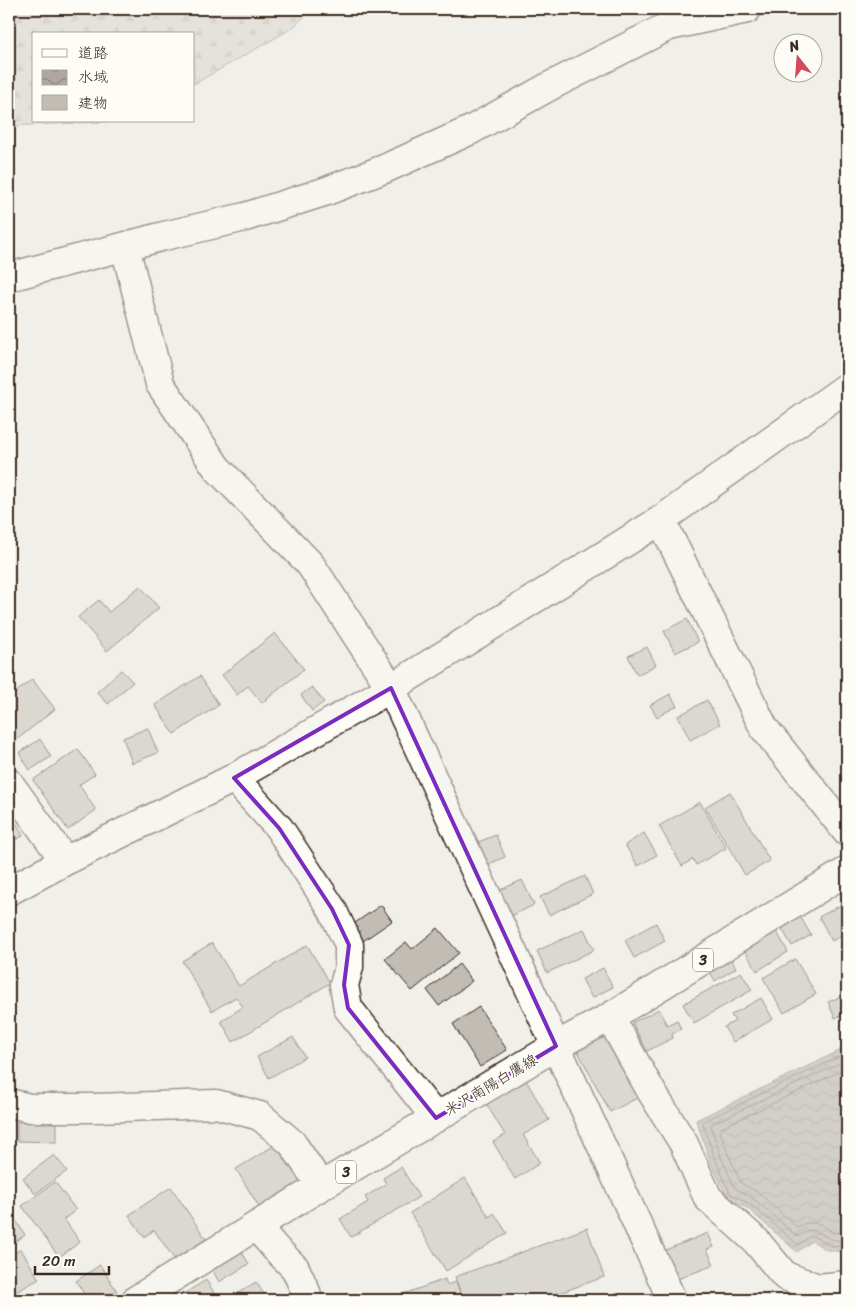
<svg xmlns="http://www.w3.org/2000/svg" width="856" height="1309" font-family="Sriracha,'Klee One',sans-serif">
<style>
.forest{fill:url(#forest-firs);stroke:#897e75}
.water{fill:url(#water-waves);stroke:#80746b}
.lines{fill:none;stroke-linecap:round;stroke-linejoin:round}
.shore{stroke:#695c52;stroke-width:1}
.building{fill:#c1bcb4;stroke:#3b2a1e}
.minor-casing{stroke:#3b2a1e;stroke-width:31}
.major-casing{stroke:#3b2a1e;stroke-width:31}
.minor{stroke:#fdfcf7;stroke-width:28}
.major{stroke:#fdfcf7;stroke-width:28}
.marked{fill:none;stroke:#7b2cbf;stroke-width:4;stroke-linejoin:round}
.labels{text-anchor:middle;stroke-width:4;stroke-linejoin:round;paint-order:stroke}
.shield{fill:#fdfcf7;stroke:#75695f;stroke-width:1}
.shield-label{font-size:14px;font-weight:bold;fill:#3b2a1e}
.street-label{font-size:15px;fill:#3b2a1e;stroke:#fdfcf7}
</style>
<defs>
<pattern id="forest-firs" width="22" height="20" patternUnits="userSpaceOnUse" patternTransform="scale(1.25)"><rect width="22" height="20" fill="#d7d2cc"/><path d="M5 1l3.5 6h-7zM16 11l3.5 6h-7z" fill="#b9b4af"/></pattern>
<pattern id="water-waves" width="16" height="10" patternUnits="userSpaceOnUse" patternTransform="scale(1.25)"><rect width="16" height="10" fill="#aea69f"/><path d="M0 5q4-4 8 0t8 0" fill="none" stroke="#8f8781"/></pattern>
</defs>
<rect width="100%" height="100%" fill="#f1efea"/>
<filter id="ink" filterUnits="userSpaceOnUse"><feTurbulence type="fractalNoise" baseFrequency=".02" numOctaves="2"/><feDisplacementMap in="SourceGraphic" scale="10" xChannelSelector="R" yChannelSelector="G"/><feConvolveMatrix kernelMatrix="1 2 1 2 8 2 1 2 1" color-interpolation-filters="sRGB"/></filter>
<g filter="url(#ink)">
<polygon class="forest" points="9,9 313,9 291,29 194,84 194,34 34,34 34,121 127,121 9,126"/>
<polygon class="water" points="847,1047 847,1254 843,1252 827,1250 812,1241 797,1252 747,1208 727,1197 710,1161 696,1120"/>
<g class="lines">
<g class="shore">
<path d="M847 1053 704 1121 703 1124 715 1159 730 1193 750 1204 797 1244C803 1244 806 1237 813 1236L829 1245 847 1248"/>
<polyline points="847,1060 712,1124 711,1127 721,1157 735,1188 754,1199 797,1236 799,1236 807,1231 813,1230 831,1239 847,1242"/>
<polyline points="847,1068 721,1128 720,1131 728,1154 741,1183 759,1193 797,1227 806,1223 814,1223 822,1225 833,1232 847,1234"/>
</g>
</g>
<g class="building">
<polygon points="140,586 159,608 107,651 78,617 99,600 109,612"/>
<polygon points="687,619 698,642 675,653 664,631"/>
<polygon points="275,633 304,669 262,703 248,686 237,695 222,675"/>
<polygon points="647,647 656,665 637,675 628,656"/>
<polygon points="121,670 133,682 108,704 97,692"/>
<polygon points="200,676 219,705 174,734 155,705"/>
<polygon points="32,679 55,709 9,746 9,698"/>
<polygon points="312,687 324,702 312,711 301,695"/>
<polygon points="670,694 677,706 657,717 650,705"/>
<polygon points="707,700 720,724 690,740 678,716"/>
<polygon points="148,728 158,753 132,763 123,738"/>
<polygon points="40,739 51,757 30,770 19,753"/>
<polygon points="78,749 95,774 79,785 96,810 68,830 33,780"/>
<polygon points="730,792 770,861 745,875 705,807"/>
<polygon points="700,802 726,848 696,865 693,859 682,866 659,826"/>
<polygon points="9,808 23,836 9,843"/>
<polygon points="644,833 657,855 638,866 625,845"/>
<polygon points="496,835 505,857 478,869 468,846"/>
<polygon points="585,876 593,894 549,915 540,897"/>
<polygon points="522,880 534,905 499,922 487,896"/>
<polygon points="381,905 392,921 363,941 352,925"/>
<polygon points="841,905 847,915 847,932 832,941 819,917"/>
<polygon points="798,913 811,935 792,946 779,924"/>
<polygon points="656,923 665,941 634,958 625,940"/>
<polygon points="773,925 788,952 757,971 741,944"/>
<polygon points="438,928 459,953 412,991 385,959 406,942 412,949"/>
<polygon points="584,929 594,950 547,973 537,951"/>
<polygon points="212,943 239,986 307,945 330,983 233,1042 221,1021 243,1007 236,997 212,1011 182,961"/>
<polygon points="729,956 736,968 715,981 708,968"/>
<polygon points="795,959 816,994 784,1013 763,978"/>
<polygon points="459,964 472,981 439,1006 427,990"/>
<polygon points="603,968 613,987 592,998 582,979"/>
<polygon points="741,972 752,990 694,1023 683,1004"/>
<polygon points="847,994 847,1013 835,1018 828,1002"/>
<polygon points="761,998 773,1019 733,1042 724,1027 735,1021 731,1015"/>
<polygon points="479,1007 507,1050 480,1067 453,1024"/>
<polygon points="659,1009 667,1025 677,1020 681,1029 672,1034 673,1038 647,1051 632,1023"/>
<polygon points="607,1027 643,1095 610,1112 574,1044"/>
<polygon points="293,1037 305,1057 269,1078 257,1057"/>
<polygon points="524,1077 549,1120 523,1135 540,1163 515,1179 493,1142 505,1135 484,1100"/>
<polygon points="17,1122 57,1122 57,1142 17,1141"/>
<polygon points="280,1142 303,1180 259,1207 236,1169"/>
<polygon points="54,1155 67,1171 35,1194 23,1178"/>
<polygon points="401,1167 419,1197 351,1237 340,1219 368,1202 365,1197 386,1184 383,1178"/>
<polygon points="465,1178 489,1217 494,1213 507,1233 446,1271 410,1213"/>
<polygon points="55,1182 76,1210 64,1219 80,1242 59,1257 22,1206"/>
<polygon points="171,1187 206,1239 175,1260 154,1230 144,1237 129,1215"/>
<polygon points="12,1214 25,1235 12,1244 9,1238 9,1217"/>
<polygon points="587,1228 604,1277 540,1300 463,1300 455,1277"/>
<polygon points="708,1233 714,1247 707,1249 714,1265 675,1280 663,1251"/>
<polygon points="21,1249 39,1279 9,1296 9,1256"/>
<polygon points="240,1249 249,1264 219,1282 211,1267"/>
<polygon points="100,1265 117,1291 102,1300 88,1300 76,1281"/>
<polygon points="445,1279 447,1285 456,1282 463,1300 387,1300"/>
<polygon points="206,1280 216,1296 209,1300 174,1300"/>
<polygon points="256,1282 268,1300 242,1300 238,1293"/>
</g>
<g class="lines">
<defs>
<g id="minor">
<polyline points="125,247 160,384 217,468 310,564 391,688 556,1046 672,1300"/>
<polyline points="9,277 164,236 245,217 324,192 384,169 471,130 552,85 669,26 747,9"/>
<polyline points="661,520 764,728 847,832"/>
<polyline points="234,778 279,828 332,909 349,945 349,967 344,985 348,1008 436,1118"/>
<polyline points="9,783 65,861"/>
<polyline points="9,891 65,861 234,778 391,688 661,520 847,387"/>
<polyline points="610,1017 651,1091 684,1144 708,1198 756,1241 785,1276 818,1288 847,1285"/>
<polyline points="9,1103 30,1108 95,1108 216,1104 260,1116 292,1143 321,1186"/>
<polyline points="256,1226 275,1248 295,1268 306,1292 308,1300"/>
</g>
<polyline id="major" points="136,1300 321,1186 556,1046 610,1017 847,871"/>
</defs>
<use href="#minor" class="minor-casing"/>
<use href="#major" class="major-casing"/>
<use href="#minor" class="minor"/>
<use href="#major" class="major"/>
</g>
</g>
<path d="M0 0H856V1309H0ZM391 688 556 1046 436 1118 348 1008 344 985 349 945 332 909 279 828 234 778Z" fill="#f1efea" fill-opacity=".55" fill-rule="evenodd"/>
<path class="marked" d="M391 688 556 1046 436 1118 348 1008 344 985 349 945 332 909 279 828 234 778Z"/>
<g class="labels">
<g class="shield">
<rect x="693" y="948.5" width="20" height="23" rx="4"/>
<rect x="336" y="1160.5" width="20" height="23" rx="4"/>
</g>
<g class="shield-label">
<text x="703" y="965">3</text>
<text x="346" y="1177">3</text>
</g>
<g class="street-label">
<text transform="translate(491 1085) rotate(-31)" y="5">米沢南陽白鷹線</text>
</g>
</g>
<rect width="856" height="1309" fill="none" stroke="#fdfcf7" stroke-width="30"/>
<rect x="15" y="15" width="826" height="1279" fill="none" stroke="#3b2a1e" stroke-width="2" filter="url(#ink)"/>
<rect x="32" y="32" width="162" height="90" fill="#fdfcf7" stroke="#afa8a0"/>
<rect x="42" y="49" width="25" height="8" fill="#fdfcf7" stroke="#afa8a0"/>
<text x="78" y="58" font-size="15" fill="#3b2a1e">道路</text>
<rect x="42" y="70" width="25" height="15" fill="url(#water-waves)" stroke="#afa8a0"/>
<text x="78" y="82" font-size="15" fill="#3b2a1e">水域</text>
<rect x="42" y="95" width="25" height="15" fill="#c1bcb4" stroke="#afa8a0"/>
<text x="78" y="108" font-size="15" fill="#3b2a1e">建物</text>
<g transform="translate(798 58) rotate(343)"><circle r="24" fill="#fdfcf7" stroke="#afa8a0"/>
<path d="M0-4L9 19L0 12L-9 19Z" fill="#d1495b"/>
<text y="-8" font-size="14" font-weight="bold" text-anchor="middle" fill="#3b2a1e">N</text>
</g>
<path d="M35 1266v8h74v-8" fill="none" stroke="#3b2a1e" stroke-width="2.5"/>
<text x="42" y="1266" font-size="15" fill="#3b2a1e" stroke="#fdfcf7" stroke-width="4" paint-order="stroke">20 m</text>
</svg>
